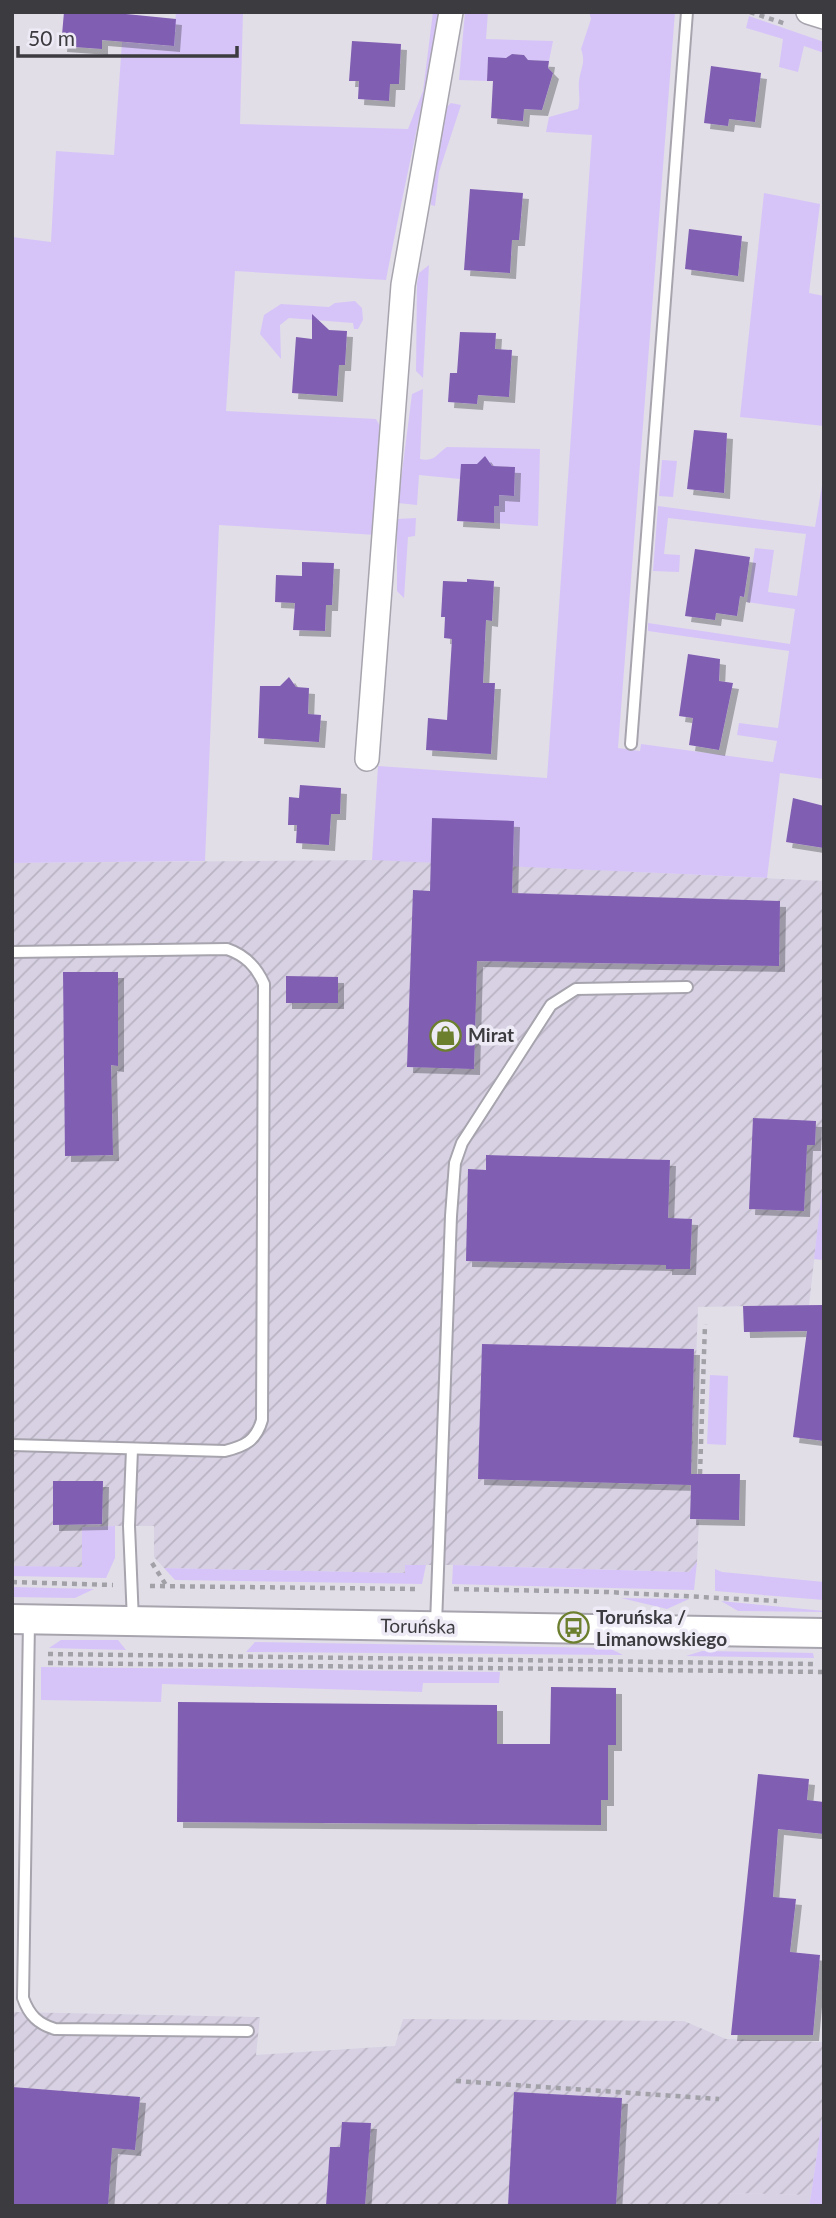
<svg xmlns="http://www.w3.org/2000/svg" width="836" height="2218" font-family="Lato,sans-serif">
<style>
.built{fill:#d7d1e3}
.industrial{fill:url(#industrial-furrows)}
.green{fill:#d6c4f8}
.building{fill:#805eb2;filter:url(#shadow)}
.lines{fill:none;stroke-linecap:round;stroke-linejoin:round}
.service-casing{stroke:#a7a4ae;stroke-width:14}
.minor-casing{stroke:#a7a4ae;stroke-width:26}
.tertiary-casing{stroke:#a7a4ae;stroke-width:32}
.path{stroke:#a3a1a8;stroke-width:4.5;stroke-dasharray:5 5;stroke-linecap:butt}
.service{stroke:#fff;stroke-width:10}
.minor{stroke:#fff;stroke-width:23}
.tertiary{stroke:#fff;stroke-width:28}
.labels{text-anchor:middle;stroke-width:7;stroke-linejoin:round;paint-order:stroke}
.poi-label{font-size:19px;font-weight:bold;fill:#3c3b3f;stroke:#eeebf6;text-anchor:start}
.street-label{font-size:19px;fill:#3c3b3f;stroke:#eeebf6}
</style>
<defs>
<pattern id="industrial-furrows" width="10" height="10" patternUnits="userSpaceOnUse" patternTransform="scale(1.75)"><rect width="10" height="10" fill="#d7d1e3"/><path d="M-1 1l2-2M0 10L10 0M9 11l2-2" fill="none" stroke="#b9b4c4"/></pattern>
<filter id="shadow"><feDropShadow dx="6" dy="6" stdDeviation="0" flood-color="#0004"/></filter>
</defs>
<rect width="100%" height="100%" fill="#e1dee8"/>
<polygon class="built" points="730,2193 811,2195 809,2206 729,2206"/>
<g class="industrial">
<polygon points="387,860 824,881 824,1172 809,1305 698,1307 690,1519 699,1520 697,1562 690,1572 453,1565 406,1565 405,1573 164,1568 154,1557 154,1526 115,1526 82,1527 82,1568 12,1566 12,863"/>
<polygon points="12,2012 260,2017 256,2055 395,2046 403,2019 684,2021 726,2039 824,2042 824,2105 811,2195 730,2193 729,2206 12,2206"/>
</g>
<g class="green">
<path d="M176 12H243L240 124 408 129 423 91 433 12H440C424 102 403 190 386 280L235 271 226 411 376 419 382 430 376 535 219 525 205 861 12 863V237L51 242 56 151 114 155 122 42 173 46Z"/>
<polygon points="465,12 488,12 486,39 553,41 549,61 528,60 524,55 512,54 506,58 488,58 487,81 459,80"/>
<path d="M589 12H675L618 748 640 751 641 744 773 762 777 741 737 735 739 723 778 728 789 651 648 631V623L790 644 795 609 747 602 755 548 774 550 768 592 797 596 806 534 668 518 664 554 680 555 679 572 653 571 658 506 815 527 824 474V779L780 773 767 878 372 860 378 766 547 778 592 135 546 132 549 117 578 109C581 99 578 92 579 81 581 67 586 63 581 49L591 19Z"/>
<polygon points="749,16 824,42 824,53 804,46 798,72 779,67 783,39 746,28"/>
<path d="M451 103 461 105 439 172 435 206 431 205C433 183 434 114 451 103Z"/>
<polygon points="764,193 820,204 809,293 824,296 824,426 740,417"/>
<polygon points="429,265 423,378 416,371 417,283 419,273"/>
<polygon points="355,301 362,308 363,320 358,329 354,329 353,323 289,318 280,325 281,359 260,334 264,315 281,304 329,307 335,303"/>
<path d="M423 389 420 459C436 462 436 454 447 447L540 449 538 526 494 523V506L499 505V495L514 496 515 467 492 466 488 461 477 464 460 479 419 475 417 505 398 503 412 394Z"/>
<polygon points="662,460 677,461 673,497 659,496"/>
<polygon points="416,518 415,536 408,537 404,598 397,591 397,519"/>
<polygon points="824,1172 824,1260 814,1259"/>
<polygon points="710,1375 728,1376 726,1445 707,1444"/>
<polygon points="115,1526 115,1558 106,1578 12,1576 12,1566 82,1567 82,1527"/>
<polygon points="697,1562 694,1590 452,1584 453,1565 689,1572"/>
<polygon points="405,1565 426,1565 422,1584 175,1580 164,1568 405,1573"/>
<polygon points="715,1569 722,1572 824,1582 824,1600 715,1591"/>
<polygon points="12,1587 94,1589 75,1598 12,1597"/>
<polygon points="621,1598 689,1599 667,1609"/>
<polygon points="721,1601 824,1611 824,1612 738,1611"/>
<polygon points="61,1640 118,1640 126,1650 49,1648"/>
<polygon points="255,1642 609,1648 623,1655 246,1652"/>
<polygon points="702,1651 813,1653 814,1658 686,1656"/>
<polygon points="41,1667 500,1672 499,1683 423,1683 422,1692 162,1684 161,1702 41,1700"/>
<polygon points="824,2105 824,2206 809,2206 811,2195"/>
</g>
<g class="building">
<polygon points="64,12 106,12 176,19 174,46 102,40 102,49 61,46"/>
<polygon points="352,41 401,44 399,84 390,84 389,101 358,99 359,81 349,81"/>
<polygon points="512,54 524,55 528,60 549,61 548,68 553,73 542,110 524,109 523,121 491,118 493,81 487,81 488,57 506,58"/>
<polygon points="711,66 761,73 755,122 729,119 728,126 704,123"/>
<polygon points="470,189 523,193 519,240 512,240 510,273 464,270"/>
<polygon points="689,229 742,236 738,276 685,269"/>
<polygon points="312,314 329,330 347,331 345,365 339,365 337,396 292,393 296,337 312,339"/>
<polygon points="460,332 496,333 495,349 512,350 509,397 478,395 477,404 448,402 450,373 457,373"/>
<polygon points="694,430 727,433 724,493 687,489"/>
<polygon points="485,456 492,466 515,467 514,496 499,495 499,506 494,506 494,523 457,521 461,464 477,464"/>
<polygon points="695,549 750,557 744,597 740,596 737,616 716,613 715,620 685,616"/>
<polygon points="302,562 334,563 332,605 326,605 325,631 293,630 295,603 275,602 276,575 302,576"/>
<polygon points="467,579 494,581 492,621 486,620 483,683 495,683 491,754 426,750 428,718 447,720 452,639 444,638 445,617 441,617 443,581 467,582"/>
<polygon points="688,654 720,659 719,681 733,683 719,750 689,745 693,718 679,716"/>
<polygon points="289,677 296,687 309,688 308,714 321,715 319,742 258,738 260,686 280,686"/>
<polygon points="300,785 341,788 340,814 331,814 329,845 296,843 297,825 288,825 289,797 299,798"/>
<polygon points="793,798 824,806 824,848 786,842"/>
<polygon points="432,818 514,821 512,893 780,901 779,966 477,961 474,1069 407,1067 413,890 430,891"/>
<polygon points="63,972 118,972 118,1066 111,1065 113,1155 65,1156"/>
<polygon points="286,976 338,977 338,1003 286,1003"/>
<polygon points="753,1118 816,1121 815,1145 807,1145 804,1211 749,1209"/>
<polygon points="486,1155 670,1160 668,1218 692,1219 690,1269 666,1269 666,1265 466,1261 468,1169 486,1170"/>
<polygon points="824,1305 824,1441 793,1437 807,1331 744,1332 743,1306"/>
<polygon points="482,1344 694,1349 691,1474 740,1474 739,1520 690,1519 691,1485 478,1479"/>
<polygon points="53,1481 103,1481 102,1524 53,1525"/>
<polygon points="551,1687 616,1688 616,1745 608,1745 608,1800 601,1800 601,1825 177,1822 178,1702 497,1705 497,1744 550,1744"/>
<polygon points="758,1774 809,1779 807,1800 824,1802 824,1834 778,1829 773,1897 796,1899 790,1952 820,1955 813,2035 731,2035"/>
<polygon points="12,2087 140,2097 135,2150 112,2148 108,2206 12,2206"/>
<polygon points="514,2092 622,2098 616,2206 508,2206"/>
<polygon points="342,2122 371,2123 365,2206 326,2206 330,2147 340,2147"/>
</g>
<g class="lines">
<defs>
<g id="service">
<polyline points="631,744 687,12"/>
<path d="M12 952 227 949C245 955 256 966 264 984L262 1420C256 1441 245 1446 225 1451L12 1445"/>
<polyline points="132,1449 129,1526 133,1621"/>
<path d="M29 1622 23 1998C29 2015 38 2024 55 2029L248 2031"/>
<polyline points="436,1624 451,1216 455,1163 462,1143 551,1005 576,989 687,987"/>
</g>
<g id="minor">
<polyline points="808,12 824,17"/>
<polyline points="367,759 403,285 451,12"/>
</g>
<polyline id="tertiary" points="12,1619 824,1633"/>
</defs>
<use href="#service" class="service-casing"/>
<use href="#minor" class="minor-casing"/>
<use href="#tertiary" class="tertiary-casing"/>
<g class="path">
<polyline points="750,12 786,24"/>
<polyline points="700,1474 705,1324"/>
<polyline points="152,1563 166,1585"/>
<polyline points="12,1582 113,1585"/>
<polyline points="150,1586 417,1589"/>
<polyline points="454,1589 607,1592 777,1601"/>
<polyline points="48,1654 816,1664"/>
<polyline points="48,1663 824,1672"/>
<polyline points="456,2081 719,2099"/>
</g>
<use href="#service" class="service"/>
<use href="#minor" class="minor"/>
<use href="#tertiary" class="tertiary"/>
</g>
<defs>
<symbol id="shop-ring" viewBox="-11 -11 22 22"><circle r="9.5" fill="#eeebf6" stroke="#6c7f2e" stroke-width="1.5"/><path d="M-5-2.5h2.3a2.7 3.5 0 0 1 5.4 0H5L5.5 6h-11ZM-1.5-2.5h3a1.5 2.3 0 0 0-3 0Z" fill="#6c7f2e"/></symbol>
<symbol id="bus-ring" viewBox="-11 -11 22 22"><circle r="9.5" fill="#eeebf6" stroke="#6c7f2e" stroke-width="1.5"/><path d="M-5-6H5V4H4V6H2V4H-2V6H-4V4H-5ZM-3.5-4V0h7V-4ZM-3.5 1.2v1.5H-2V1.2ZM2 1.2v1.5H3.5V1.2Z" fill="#6c7f2e"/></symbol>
</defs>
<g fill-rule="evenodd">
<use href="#shop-ring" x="428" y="1018" width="35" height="35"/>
<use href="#bus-ring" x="556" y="1610" width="35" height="35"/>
</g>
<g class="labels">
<g class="poi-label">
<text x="468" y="1042">Mirat</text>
<text x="596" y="1624">Toruńska /<tspan x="596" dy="22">Limanowskiego</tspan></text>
</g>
<g class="street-label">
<text transform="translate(418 1626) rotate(1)" y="7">Toruńska</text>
</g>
</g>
<rect width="836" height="2218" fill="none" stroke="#3c3b3f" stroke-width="28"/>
<path d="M18 46v10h219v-10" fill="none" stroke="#3c3b3f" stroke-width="3.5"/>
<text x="28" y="46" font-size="21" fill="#3c3b3f" stroke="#eeebf6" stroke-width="5" paint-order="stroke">50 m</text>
</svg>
